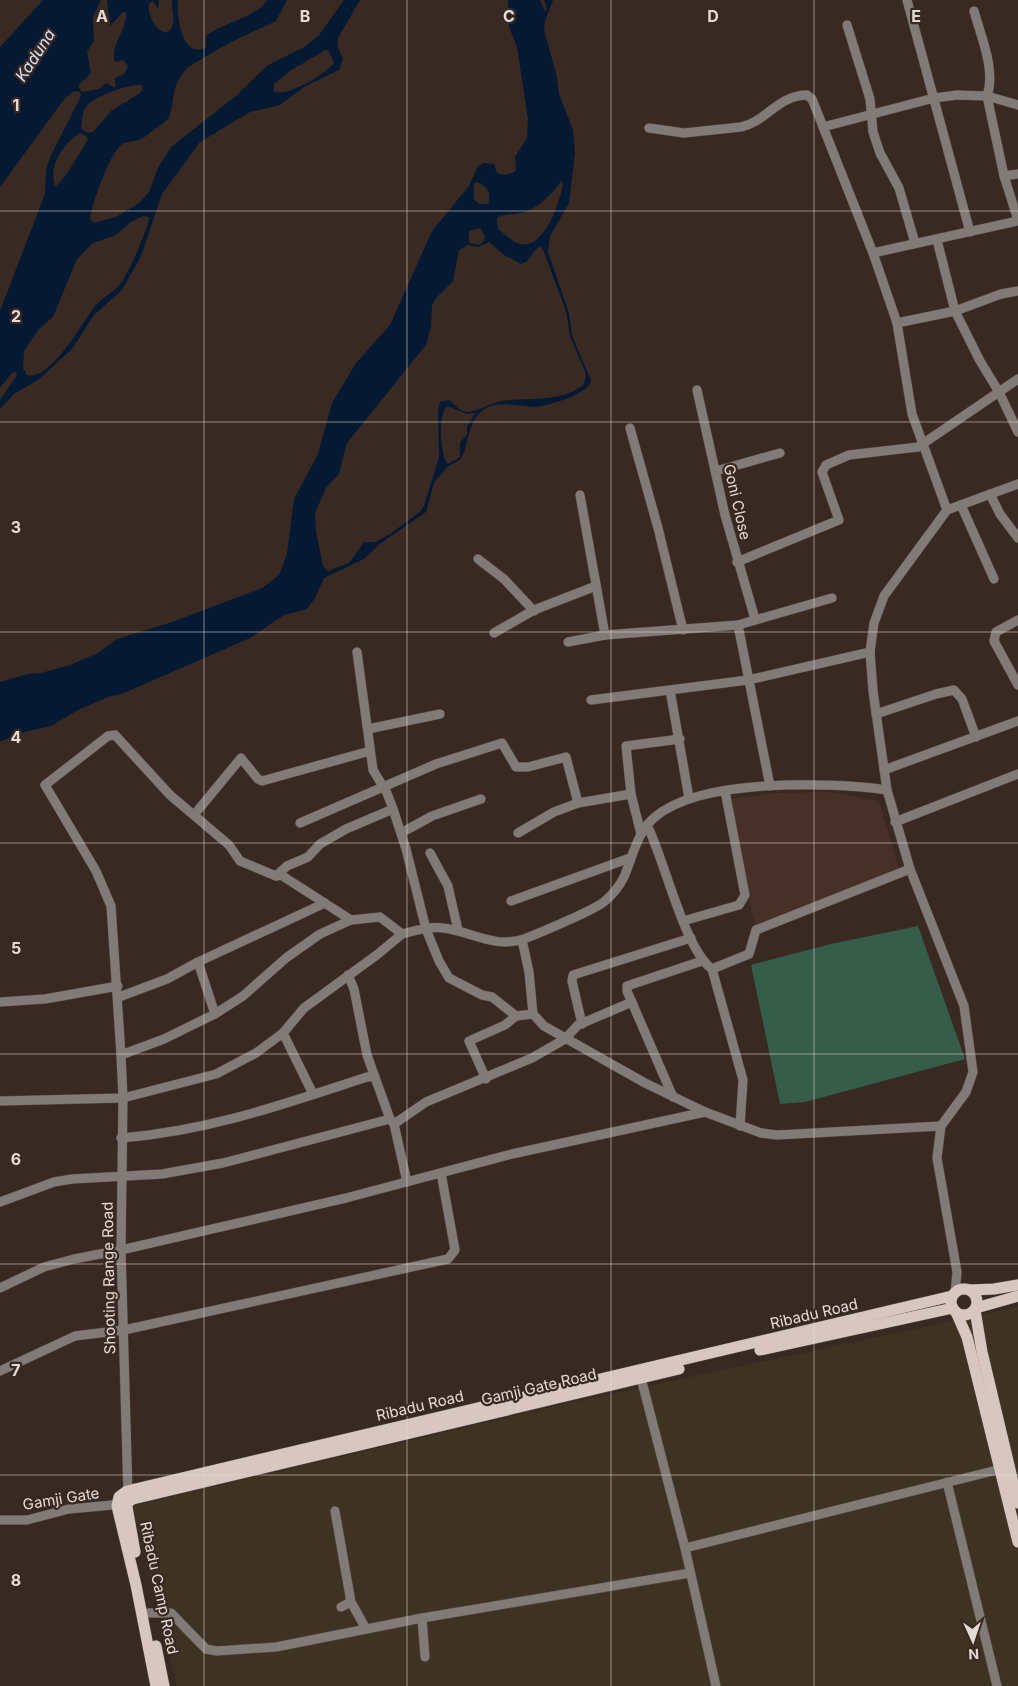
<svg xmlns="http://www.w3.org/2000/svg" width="1018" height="1686" font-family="Inter,sans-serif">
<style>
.built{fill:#463028}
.education{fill:#3e3323}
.green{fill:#365d4a}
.water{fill:#061932;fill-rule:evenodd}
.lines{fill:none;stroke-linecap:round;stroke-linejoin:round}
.minor-casing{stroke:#554540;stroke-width:10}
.major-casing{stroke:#554540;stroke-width:12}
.minor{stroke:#827a77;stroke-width:9}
.major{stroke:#d8c7c0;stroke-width:11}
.grid{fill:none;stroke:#e5dad6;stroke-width:1;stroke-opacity:0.55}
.labels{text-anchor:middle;stroke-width:4.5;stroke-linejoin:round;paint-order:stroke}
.street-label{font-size:15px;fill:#e5dad6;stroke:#392923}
.water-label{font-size:16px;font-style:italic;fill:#d4e4fa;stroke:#392923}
.grid-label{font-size:16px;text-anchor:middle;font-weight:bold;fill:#e5dad6;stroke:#392923;stroke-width:4.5;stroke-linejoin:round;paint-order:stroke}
</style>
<rect width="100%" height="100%" fill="#392923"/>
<polygon class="built" points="830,792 879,801 899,869 755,926 743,876 732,799 775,793"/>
<polygon class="education" points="1018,1307 1018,1686 177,1686 132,1506 564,1404"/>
<polygon class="green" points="918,926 965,1059 805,1102 780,1104 751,965 831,944"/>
<g class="water">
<path d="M43 0H101L93 17 94 40 87 52 91 73 78 86 82 92 99 89 106 83 115 88V78L124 74 128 66 123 60 115 62C109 45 128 30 126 12H123L110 26 107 0H159L158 9 153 1 149 4C146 19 167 46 173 24 175 17 171 7 172 0H178C176 14 182 61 206 47V36C223 22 256 18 267 0H287L276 21 229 43 188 67C170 87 176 96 169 118 163 123 147 136 141 139 135 142 127 141 122 144 109 155 92 203 90 219L94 223 116 217 139 203 149 192 158 168 171 147 237 95 268 65 306 46 319 35 344 0H360L338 38V48L343 59 339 70 304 87 280 105 250 112 200 142 162 194 141 256 122 290 94 315 72 349 39 379 14 394 0 409V400L17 375 16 372 12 373 0 388V311L45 194 46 170 51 155 81 96 80 92 74 91 65 98 0 187V47ZM325 50 329 51 334 63C324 75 290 96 274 92V84L290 71ZM141 85 143 89 140 93 111 111 93 132 88 133 81 129C82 123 82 115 84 110 90 97 128 84 141 85ZM79 133 85 135 88 139C82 149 62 185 55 186 48 165 63 145 79 133ZM143 216 149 217 148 224C141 243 133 263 123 280 117 290 105 296 97 304 83 320 51 382 27 375L23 368 24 351 38 330 53 317 77 259 93 243 114 236 131 222Z"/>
<path d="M508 0H540L545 12 547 9 544 0H553L545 21 544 30 557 77 559 94 573 130 575 153 569 203 550 236 548 252 569 313 572 336 591 380C590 394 548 406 535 407 520 407 500 400 486 408 467 419 470 442 461 459L447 467 434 483 426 512 381 543 364 559 324 578 315 598 307 609 284 615 250 638 124 693 108 697 78 710 51 726 20 733 0 742V682L28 674 41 673 70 665 98 653 117 639 172 622 262 588 279 575 287 554 294 499 318 454 332 403 356 363 390 325 432 231 469 186 478 166 484 163 494 164 497 173C502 176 511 175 516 170L515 157 527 138 528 119 517 47 509 27ZM561 181 563 184C560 202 543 254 517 243 510 240 504 233 498 229L497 218C505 213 512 215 521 213 536 210 553 194 561 181ZM476 182C487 184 492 194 488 204H479L474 199V184ZM480 228 485 236 484 241 479 245 469 243V231ZM489 242 504 255 521 264C532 261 533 247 542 247L566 311 570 336 584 369 586 376 583 385C561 403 527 397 501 401 490 403 479 411 468 412 460 412 455 405 450 400L440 402 438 409 439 457 424 506 420 512 390 534 376 542H364L349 563 328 571 323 566 316 532 315 514 318 506 326 488 339 474 347 443 426 345 431 327 432 306 435 299 453 281 459 250 467 245 478 247ZM447 406 467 414 476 413 467 426V435L460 442V457L448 464C440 458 438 412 447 406Z"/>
</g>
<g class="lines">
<defs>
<g id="minor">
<polyline points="907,0 970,232"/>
<path d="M974 11C981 37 996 70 987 96L1004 176 1018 220"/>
<polyline points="847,25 870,99 873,132 880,153 899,188 915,243"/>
<polyline points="823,127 934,98 957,95 987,96 1018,105"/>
<path d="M649 128 684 133 741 127C766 122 778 95 807 95L812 99 873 253 897 323 912 414 947 510"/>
<polyline points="1004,176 1018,174"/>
<polyline points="937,240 955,311 980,361 999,392 1018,432"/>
<polyline points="873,253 1018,221"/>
<polyline points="897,323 955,311 1001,294 1018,291"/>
<polyline points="697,390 725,515 755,619"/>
<polyline points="630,428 658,528 683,630"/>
<polyline points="716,471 780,453"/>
<polyline points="990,494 1000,514 1018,538"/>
<polyline points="580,495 605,635"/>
<polyline points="961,505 994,579"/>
<polyline points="478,559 504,579 534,611"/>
<polyline points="737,562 839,520 822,472 826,465 849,455 918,447 1018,379"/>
<polyline points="1018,620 996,632 994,641 1018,685"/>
<polyline points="738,625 770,786"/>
<polyline points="494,633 534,610 596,586"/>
<polyline points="568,642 605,635 738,625 832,598"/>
<polyline points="357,652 373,770 387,793 393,809 406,849 426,929 439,961 449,978 482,995 492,997 516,1016 533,1014"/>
<polyline points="670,690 689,798"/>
<polyline points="591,700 748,680 870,652"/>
<polyline points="876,714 936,694 954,690 962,699 976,737"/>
<polyline points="368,729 440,714"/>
<polyline points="884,770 1018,721"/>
<polyline points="194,815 241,758 258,779 262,781 370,751"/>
<polyline points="895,822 1018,774"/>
<polyline points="300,823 436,764 502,743 516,767 528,767 566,757 578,803"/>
<path d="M647 825C665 861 684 948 712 969L743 1080 740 1126"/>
<polyline points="401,833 432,816 481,799"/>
<polyline points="518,833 554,812 578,803 631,794"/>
<polyline points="641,834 631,794 626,746 680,739"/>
<polyline points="430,853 448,886 458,930"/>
<polyline points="276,876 287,866 308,857 320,844 346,829 393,809"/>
<polyline points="511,901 630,858"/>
<polyline points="683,921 739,905 745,895 725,791"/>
<polyline points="522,940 529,972 533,1014 544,1026 645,1083 705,1112 761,1133 777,1135 941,1126"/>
<polyline points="198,962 215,1014"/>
<polyline points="712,969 749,954 756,930 910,869"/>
<polyline points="348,975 354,989 367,1055 390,1119 394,1124 407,1182"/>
<polyline points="119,997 167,979 198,962 325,903"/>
<polyline points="0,1002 45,999 118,986"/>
<polyline points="582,1024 572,981 573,975 691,938"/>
<polyline points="283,1033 313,1094"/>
<polyline points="121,1055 111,906 96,871 45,785 108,736 115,735 170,795 229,845 240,861 276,876 281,875 351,920"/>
<polyline points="486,1079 469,1041 505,1025 516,1016"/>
<polyline points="673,1097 627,991 627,986 702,961"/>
<polyline points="0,1101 123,1098 216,1074 256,1053 283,1033 304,1008 378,954 402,934"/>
<polyline points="394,1124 426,1102 532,1058 565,1039 578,1025 632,1002"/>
<path d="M121 1138C209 1131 284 1104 367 1077H375"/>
<polyline points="0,1202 54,1182 72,1179 162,1174 223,1163 390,1119"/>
<polyline points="0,1288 44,1267 74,1259 121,1250 346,1198 512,1154 705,1112"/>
<polyline points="955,1293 957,1272 937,1158 941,1126 966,1092 973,1072 964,1006 910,869 887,790 873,691 870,652 874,623 884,596 947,510 1018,484"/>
<polyline points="0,1371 75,1336 124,1330 448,1259 455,1250 441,1173"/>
<polyline points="641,1378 685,1548 716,1686"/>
<polyline points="947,1482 997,1686"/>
<path d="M128 1495 121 1250 123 1098 121 1055 164 1039 215 1014 243 996 286 958 320 934 351 920 380 917 402 934C414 931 430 926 443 928 470 931 495 949 524 939 537 934 597 909 605 901 612 895 620 885 624 877 633 856 637 832 655 817 701 778 829 782 887 790"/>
<polyline points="335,1511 351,1602 366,1629"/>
<polyline points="0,1520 27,1520 69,1509 123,1504"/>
<polyline points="685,1548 1001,1469"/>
<polyline points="341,1607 351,1602"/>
<polyline points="149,1613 171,1613 206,1649 217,1651 276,1647 422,1618 690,1573"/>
<polyline points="422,1618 425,1657"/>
</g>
<g id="major">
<circle cx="964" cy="1302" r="13"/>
<polyline points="971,1290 994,1289 1018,1285"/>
<polyline points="976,1308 1018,1296"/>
<polyline points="975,1310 982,1352 1018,1503"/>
<polyline points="956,1312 967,1337 1018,1542"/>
<polyline points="760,1350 953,1308"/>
<polyline points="135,1552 127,1507 127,1503 133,1499 679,1369"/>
<polyline points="156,1646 164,1686"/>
<polyline points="156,1686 136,1585 117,1506 119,1497 127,1491 952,1296"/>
</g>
</defs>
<use href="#minor" class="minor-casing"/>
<use href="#major" class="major-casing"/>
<use href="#minor" class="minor"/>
<use href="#major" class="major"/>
</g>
<path class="grid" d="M204 0V1686M407 0V1686M611 0V1686M814 0V1686M0 211H1018M0 422H1018M0 632H1018M0 843H1018M0 1054H1018M0 1264H1018M0 1475H1018"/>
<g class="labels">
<g class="street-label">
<text transform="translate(737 502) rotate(77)" y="5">Goni Close</text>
<text transform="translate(109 1278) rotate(-91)" y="5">Shooting Range Road</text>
<text transform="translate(814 1314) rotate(-13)" y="5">Ribadu Road</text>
<text transform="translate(539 1387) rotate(-13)" y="5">Gamji Gate Road</text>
<text transform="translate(420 1406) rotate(-13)" y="5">Ribadu Road</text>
<text transform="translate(61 1499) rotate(-9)" y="5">Gamji Gate</text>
<text transform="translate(159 1588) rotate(78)" y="5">Ribadu Camp Road</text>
</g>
<g class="water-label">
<text transform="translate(35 55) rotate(-57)" y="6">Kaduna</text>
</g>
</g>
<g class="grid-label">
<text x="102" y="22">A</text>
<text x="305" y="22">B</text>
<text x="509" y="22">C</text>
<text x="713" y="22">D</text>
<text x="916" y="22">E</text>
<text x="16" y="111">1</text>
<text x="16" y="322">2</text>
<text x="16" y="533">3</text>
<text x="16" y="743">4</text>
<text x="16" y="954">5</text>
<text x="16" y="1165">6</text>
<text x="16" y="1376">7</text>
<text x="16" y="1586">8</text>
</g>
<g transform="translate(973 1641) rotate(177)" stroke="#392923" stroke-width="4" paint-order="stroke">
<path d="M0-4L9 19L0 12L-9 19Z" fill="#e5dad6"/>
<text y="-8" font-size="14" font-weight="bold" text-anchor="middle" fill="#e5dad6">N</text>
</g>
</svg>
